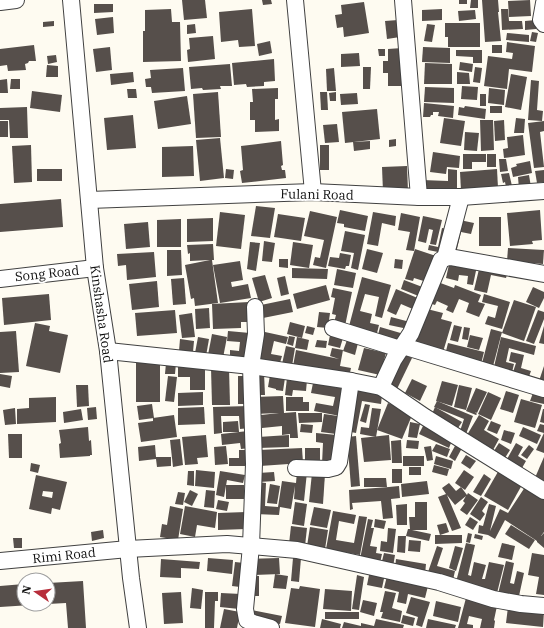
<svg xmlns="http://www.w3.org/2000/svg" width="544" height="628" font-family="'IBM Plex Serif',serif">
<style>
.building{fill:#564f4b;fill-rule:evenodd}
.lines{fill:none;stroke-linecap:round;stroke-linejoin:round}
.minor-casing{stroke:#414141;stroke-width:18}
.minor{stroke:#fff;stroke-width:16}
.labels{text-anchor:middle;stroke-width:4;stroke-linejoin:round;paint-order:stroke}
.street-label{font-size:13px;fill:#0e0e0e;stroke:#fff}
</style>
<rect width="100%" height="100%" fill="#fefbf1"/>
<g class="building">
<polygon points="182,0 205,0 207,18 184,20"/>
<polygon points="262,0 271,0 272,4 263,5"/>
<rect x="459" y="0" width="8" height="4"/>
<polygon points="471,0 478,0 478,8 470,8"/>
<polygon points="482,0 498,0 499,12 498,12 501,41 485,42"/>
<polygon points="530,0 531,16 509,17 508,1"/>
<polygon points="364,2 369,33 344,37 343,27 337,28 335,15 342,14 341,5"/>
<polygon points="94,4 113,4 113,12 94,13"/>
<polygon points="171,9 172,22 180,22 181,61 143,62 143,31 145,31 145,10"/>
<polygon points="252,9 255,46 239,47 238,40 221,42 219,12"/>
<polygon points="442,9 442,20 422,21 422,10"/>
<polygon points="501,9 508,9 509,21 522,21 523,29 502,30"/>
<polygon points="475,10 476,19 459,21 458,11"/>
<polygon points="113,17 114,33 97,35 95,19"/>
<polygon points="398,20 400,37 387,39 385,21"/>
<polygon points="536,20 536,29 525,30 525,21"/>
<polygon points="54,21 54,26 43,27 43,22"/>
<polygon points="445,23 480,23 480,47 448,47 448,37 445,37"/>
<polygon points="195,24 196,33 187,34 187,25"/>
<polygon points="427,24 435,25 432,42 424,41"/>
<polygon points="532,32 538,33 536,42 530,41"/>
<polygon points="507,33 529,35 529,42 506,40"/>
<polygon points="213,36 215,59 188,62 187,50 190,49 189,38"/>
<polygon points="270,41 272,53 259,56 257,44"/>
<polygon points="507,42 535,46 532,72 509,69 507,89 484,86 488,56 512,59 513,53 506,52"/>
<polygon points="34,45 36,61 29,61 28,63 25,64 26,70 8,71 7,65 0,66 0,49"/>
<rect x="492" y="45" width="10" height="8"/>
<polygon points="110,47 112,70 96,72 93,49"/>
<polygon points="423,47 450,48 450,63 422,62"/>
<polygon points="402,48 403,86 388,86 388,73 383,73 383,61 388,61 388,49"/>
<polygon points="378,49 385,49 385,56 379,56"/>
<polygon points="456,50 482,50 482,63 473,63 473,57 456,56"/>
<polygon points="359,53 360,66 341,67 341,54"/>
<polygon points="56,55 57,62 48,64 47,56"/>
<polygon points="274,59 275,81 264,82 264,86 247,87 246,84 234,85 232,63"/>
<polygon points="460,62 473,64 472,72 459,70"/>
<polygon points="425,63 452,64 452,84 424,84"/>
<polygon points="230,64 232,86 220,86 221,89 203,90 202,88 191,89 189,67"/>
<polygon points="47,65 58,66 58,77 46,77"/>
<polygon points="363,67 371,67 370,89 363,89"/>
<polygon points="475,67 482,68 480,83 473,82"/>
<polygon points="183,68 185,91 152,93 151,87 146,87 145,79 151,78 150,70"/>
<polygon points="334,68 336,91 327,91 326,69"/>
<polygon points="133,72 134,82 111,85 110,74"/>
<polygon points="457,72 469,73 470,84 457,84"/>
<polygon points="511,74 527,77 521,110 505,107"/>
<polygon points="7,79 8,93 0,93 0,80"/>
<polygon points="11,79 20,79 20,89 10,89"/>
<polygon points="531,80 539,81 537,110 543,111 542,121 528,120"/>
<polygon points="462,86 478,87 477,100 461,99"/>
<polygon points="425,87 454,88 454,103 424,102"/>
<polygon points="278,88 278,99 275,99 275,120 279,119 279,131 255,132 255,120 250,120 250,102 253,102 252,89"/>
<polygon points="489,88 505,90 504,105 488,103"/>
<polygon points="127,89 136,89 137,98 128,98"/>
<polygon points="32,91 62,95 60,112 30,108"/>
<polygon points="218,92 221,137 196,138 193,94"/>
<polygon points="320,92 327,92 328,110 321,110"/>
<polygon points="336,92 336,101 330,101 329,93"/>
<polygon points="357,93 358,104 341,105 340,94"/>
<rect x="480" y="94" width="6" height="12"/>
<polygon points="187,96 191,124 158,129 154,101"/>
<polygon points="424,103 454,106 453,118 438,116 439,112 433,112 433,115 431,115 430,117 423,117"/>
<polygon points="465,106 486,109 485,119 458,115 459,107 464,108"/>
<rect x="490" y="106" width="12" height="7"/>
<polygon points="27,107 28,138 10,138 9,120 0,120 0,108"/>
<polygon points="377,109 380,139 345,143 342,112"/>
<polygon points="133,115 136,148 107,150 104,118"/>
<polygon points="444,118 465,121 461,146 440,143"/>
<polygon points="516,118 525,119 524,133 514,133"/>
<polygon points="480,120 493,120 494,150 481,151"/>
<polygon points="504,120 505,140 495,141 494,121"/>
<rect x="0" y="121" width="8" height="16"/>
<polygon points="544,121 544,131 540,132 544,167 534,168 528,123"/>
<polygon points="337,124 339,142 325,143 323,125"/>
<polygon points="465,132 479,133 477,151 464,150"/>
<polygon points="523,135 525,155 504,158 503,149 508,148 507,137"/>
<polygon points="220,138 224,178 200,181 196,140"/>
<polygon points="396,139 396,146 389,147 389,140"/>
<polygon points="281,141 283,165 281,166 282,170 285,170 286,178 242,183 240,171 243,170 241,146"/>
<polygon points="370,141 370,149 354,151 353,142"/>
<polygon points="31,145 32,182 14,183 12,146"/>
<rect x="320" y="145" width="9" height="25"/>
<polygon points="193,146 194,176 162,177 162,147"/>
<polygon points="433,152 460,156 459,168 447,167 446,174 430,172"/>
<polygon points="463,154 486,154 486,162 472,162 472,169 463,169"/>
<rect x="487" y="154" width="9" height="13"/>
<polygon points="499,159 506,159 508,171 500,172"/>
<polygon points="530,161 532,173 513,177 511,168 517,166 516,164"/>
<polygon points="407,166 408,191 383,192 382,167"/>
<rect x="37" y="169" width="25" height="12"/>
<polygon points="226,169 234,170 233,179 225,178"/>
<polygon points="448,169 457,170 457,193 422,193 422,180 448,181"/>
<polygon points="497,169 498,188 461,191 460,172"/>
<polygon points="544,170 544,182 537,183 535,171"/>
<polygon points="509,173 512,186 506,187 505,182 503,183 501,174"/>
<polygon points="529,175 531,187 519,189 518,177"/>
<polygon points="61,199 63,227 0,232 0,204"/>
<polygon points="256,206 275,208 270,238 251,236"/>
<polygon points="340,210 368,216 365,231 344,227 344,224 337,223"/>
<polygon points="540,210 542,240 532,241 533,244 510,246 507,213"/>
<polygon points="310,211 337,217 326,268 313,265 315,257 320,258 324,240 304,236"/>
<polygon points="220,212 245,215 241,249 216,246"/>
<polygon points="373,212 396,216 395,226 382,223 378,246 367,244"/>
<polygon points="401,213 420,217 414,251 406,250 410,232 398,230"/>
<polygon points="278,214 305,218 301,241 274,237"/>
<polygon points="423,216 442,220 436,245 430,244 433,230 429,229 426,243 418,241"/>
<rect x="479" y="217" width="22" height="29"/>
<polygon points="213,218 213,241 187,242 187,219"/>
<polygon points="181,219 181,247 157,247 157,220"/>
<polygon points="455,219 474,223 471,234 461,232 456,253 447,251"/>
<polygon points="148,222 150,247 126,249 124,224"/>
<polygon points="442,228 448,229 443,253 428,250 429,245 438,247"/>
<polygon points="345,231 365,235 358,270 351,268 354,253 341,251"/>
<polygon points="264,241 275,243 272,262 262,261"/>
<polygon points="250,242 260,243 256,271 247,269"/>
<polygon points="293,242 313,245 309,268 290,265"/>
<polygon points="213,244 214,260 212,260 218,303 195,306 194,298 191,299 185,265 210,260 190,261 190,253 188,254 187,245"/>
<polygon points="508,248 544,250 543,264 507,261"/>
<polygon points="367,249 383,253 377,273 362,269"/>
<polygon points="415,249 439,257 430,283 414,278 413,281 405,279"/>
<polygon points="167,250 181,250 182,275 167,276"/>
<polygon points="154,252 156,277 127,280 126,265 118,266 117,254"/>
<polygon points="340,253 351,255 349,266 346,266 345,269 328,266 330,257 339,258"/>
<polygon points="279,259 288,259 288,268 279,267"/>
<polygon points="395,259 403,260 402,269 394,268"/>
<polygon points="450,260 477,266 473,285 467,284 468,276 459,275 458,281 446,278"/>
<polygon points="240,261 243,280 231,282 232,287 248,284 251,298 220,303 213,265"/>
<polygon points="480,265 508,271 506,278 491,275 487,293 474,290"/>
<polygon points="292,268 328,269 327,279 292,278"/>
<polygon points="337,269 356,273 353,288 334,285"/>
<polygon points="265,275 272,298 259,302 252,278"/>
<polygon points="285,276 289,294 281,296 277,278"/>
<polygon points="362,277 391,285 382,318 375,316 379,297 365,294 360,311 372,314 370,323 379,325 376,337 348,330"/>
<polygon points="184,278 186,304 173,305 171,279"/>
<polygon points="404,280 425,288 421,297 401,289"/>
<polygon points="157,281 159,307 132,310 129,284"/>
<polygon points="435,281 454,288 455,285 481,295 478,302 485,304 479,317 466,312 469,303 459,299 453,313 446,310 448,306 437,301 435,305 426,302"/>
<polygon points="326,285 330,300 297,309 293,294"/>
<polygon points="533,287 544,292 544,298 539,308 526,302"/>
<polygon points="333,288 352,292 345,326 334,323 336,315 332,314 335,298 331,297"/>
<polygon points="396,289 420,299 415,310 401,304 396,315 387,311"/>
<polygon points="49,294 51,320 4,325 2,298"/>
<polygon points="484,294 510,302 502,329 485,324 488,316 495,318 498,306 482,302"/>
<polygon points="290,299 293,312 263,318 261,305"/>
<polygon points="514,300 536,307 524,341 502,333"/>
<polygon points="249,302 249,322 241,322 241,328 213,329 212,304"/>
<polygon points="209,308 210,328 196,329 195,309"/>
<polygon points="423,308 443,313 441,319 452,322 443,352 414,344"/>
<polygon points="175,310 177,333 137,336 135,313"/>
<polygon points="538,310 544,312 544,319 534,344 526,341"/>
<polygon points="319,312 330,313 328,328 317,327"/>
<polygon points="192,313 195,337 182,338 179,315"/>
<polygon points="391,317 410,322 408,329 389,325"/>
<polygon points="290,322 305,326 302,338 287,334"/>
<polygon points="35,323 50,326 49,331 68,335 60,373 26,366"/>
<polygon points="454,325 462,327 458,342 450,340"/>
<polygon points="307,326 315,328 313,335 305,333"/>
<polygon points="544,326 544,344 539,343"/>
<polygon points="380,327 404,334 401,345 377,339"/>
<polygon points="464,327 470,328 468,340 462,339"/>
<polygon points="491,329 502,332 492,370 481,367"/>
<polygon points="16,331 19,372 0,373 0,332"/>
<polygon points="228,331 250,333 248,358 230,356 230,350 239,351 240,342 227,341"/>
<polygon points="265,332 288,337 286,344 274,341 271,354 282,356 279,366 258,361"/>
<polygon points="212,334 227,337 223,358 208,355"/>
<polygon points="330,335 343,338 340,348 328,345"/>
<polygon points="470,335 483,338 479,350 467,347"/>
<polygon points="289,336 295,337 293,346 287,344"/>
<polygon points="198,337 209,339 206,356 195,353"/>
<polygon points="297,337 309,340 307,350 295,348"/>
<polygon points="501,337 536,346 534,355 509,348 506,362 514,364 511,376 493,371"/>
<polygon points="180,339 194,341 193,352 179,351"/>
<polygon points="317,340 327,341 326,348 315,347"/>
<polygon points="347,340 358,343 355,355 343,351"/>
<polygon points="448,343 484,352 481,364 445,355"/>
<polygon points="286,346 295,348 292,366 282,364"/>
<polygon points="332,348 343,350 340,366 351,368 349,377 293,366 296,350 339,359 330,356"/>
<polygon points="364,348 386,353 380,375 358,370"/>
<polygon points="401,352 412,358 397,389 386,384"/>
<polygon points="511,352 524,355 521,368 531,371 527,382 511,378 516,363 509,361"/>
<rect x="136" y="363" width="24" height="39"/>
<polygon points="166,363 176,363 175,374 165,374"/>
<polygon points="178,366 205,366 205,390 190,390 190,377 178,377"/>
<polygon points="544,366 544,382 539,381"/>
<polygon points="211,368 229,368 230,405 212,405"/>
<polygon points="254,373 264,373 265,395 255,395"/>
<polygon points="0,374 12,376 10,388 0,386"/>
<polygon points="270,375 285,378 283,391 276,390 276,389 268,387"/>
<polygon points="168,376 177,377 174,402 165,401"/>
<rect x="238" y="376" width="8" height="28"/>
<polygon points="287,378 307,380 306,391 293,390 292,396 285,395"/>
<polygon points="412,379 427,386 420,401 405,393"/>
<polygon points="442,381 458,385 452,406 436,401"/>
<polygon points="313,383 345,389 340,416 314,411 316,403 333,406 335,397 311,393"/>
<polygon points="76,385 88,385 89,406 77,407"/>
<polygon points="459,385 472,388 466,410 454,407"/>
<polygon points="476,388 487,392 477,413 475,412 477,414 476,415 466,411"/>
<polygon points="354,389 382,395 381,404 362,401 356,433 346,431"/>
<polygon points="506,391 519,395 513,413 500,409"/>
<polygon points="203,392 203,405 178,406 178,393"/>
<polygon points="488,392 501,398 491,420 478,414"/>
<polygon points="533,393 544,396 544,404 530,401"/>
<polygon points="283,396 284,413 296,412 298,438 290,438 290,434 282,435 282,426 262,428 261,415 279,413 254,414 254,397"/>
<polygon points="56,397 56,422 17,424 17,409 29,408 29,398"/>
<polygon points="286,397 303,397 303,402 309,402 309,411 286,411"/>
<polygon points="521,399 542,405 535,428 514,422"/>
<polygon points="437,401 473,416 466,434 460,431 464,419 434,407"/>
<polygon points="388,403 413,413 402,439 377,430"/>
<polygon points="152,404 154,418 139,420 137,406"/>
<polygon points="365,404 370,405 366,423 360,421"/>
<polygon points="249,406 250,428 240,429 239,416 221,416 222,433 214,434 213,407"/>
<polygon points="96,407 97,419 88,420 87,408"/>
<polygon points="204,407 205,424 178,425 178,408"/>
<polygon points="435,407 462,422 458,428 432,414"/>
<polygon points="15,408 16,424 5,425 3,410"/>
<polygon points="372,408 381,409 376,437 360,434 361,427 369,428"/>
<polygon points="81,409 83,420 64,423 63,412"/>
<polygon points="543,409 544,409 544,423 540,422"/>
<polygon points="298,413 322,413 322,422 299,423"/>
<polygon points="324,414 338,416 336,434 321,432"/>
<polygon points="174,415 177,437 141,442 138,423 153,421 153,418"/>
<polygon points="479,415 489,421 484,430 499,439 493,450 467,435"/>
<polygon points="238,421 239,432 223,432 223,422"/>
<polygon points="491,421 501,425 497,434 487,430"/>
<polygon points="410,422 420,424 417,438 408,437"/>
<polygon points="301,424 313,425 312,433 300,432"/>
<polygon points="424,424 453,438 449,448 419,434"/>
<polygon points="540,424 544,425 544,433 537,431"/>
<polygon points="88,427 89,441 91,440 92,455 90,455 90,456 60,458 59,444 61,443 59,430"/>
<polygon points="523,427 541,435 537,444 519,436"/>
<polygon points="504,430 515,433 511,444 501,440"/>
<polygon points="248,431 250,448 241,449 240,443 222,445 221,434"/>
<polygon points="316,433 337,435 335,464 322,464 323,443 316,442"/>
<polygon points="544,433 544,453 536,450"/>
<polygon points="8,434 22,434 22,458 9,458"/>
<polygon points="206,435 208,457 197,458 198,464 185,465 182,437"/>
<polygon points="289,435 289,447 258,448 258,437"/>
<polygon points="389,435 391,460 364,462 361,438"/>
<polygon points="356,436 360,486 351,487 347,437"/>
<polygon points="180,439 183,465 173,467 170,440"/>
<polygon points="401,440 402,463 392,463 391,441"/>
<polygon points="407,440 419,441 418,449 406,448"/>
<polygon points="499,443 510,450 503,461 492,454"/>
<polygon points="516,443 523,447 518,456 526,461 522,468 507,459"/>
<polygon points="436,444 450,449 447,457 432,451"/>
<polygon points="456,444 462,448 455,461 449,457"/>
<polygon points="155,445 156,457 171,457 171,466 157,467 156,459 139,461 138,447"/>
<polygon points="529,445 534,449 527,459 521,455"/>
<polygon points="226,446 228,464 215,465 214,447"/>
<polygon points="431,446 433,460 427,461 424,447"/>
<polygon points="302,448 303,463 260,466 259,450"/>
<rect x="305" y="448" width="15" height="16"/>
<polygon points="239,450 250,450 250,466 229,466 229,458 239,458"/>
<polygon points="466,455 476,461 470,469 461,463"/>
<rect x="403" y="456" width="21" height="10"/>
<polygon points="436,456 453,461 451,469 434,464"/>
<polygon points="544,457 544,485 534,480"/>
<polygon points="31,463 40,465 38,473 30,471"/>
<polygon points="434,465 449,469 447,476 432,472"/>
<rect x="409" y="467" width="12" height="8"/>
<rect x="392" y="469" width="10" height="14"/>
<polygon points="196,470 215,472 214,488 195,486"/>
<polygon points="464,470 474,477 465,490 455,483"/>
<polygon points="499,470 523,483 508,510 484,496"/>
<polygon points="188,471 194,471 194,486 187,485"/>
<polygon points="220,471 245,475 243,483 227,480 224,497 216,495"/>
<polygon points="297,471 307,472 304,501 294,499 295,486 291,509 280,507 279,515 255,514 258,482 266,483 265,506 278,507 282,481 296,483"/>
<polygon points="274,472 275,481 259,482 258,473"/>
<polygon points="312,473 325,474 323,504 309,502"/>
<polygon points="484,474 491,479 481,496 473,492"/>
<path d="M36 475 67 482 60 510 52 508 51 514 29 509ZM43 491 53 492 52 498 42 496Z"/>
<polygon points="364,478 386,478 387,487 364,487"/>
<polygon points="427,481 429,494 402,497 401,484"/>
<polygon points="449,483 456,491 461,487 467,495 468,493 478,500 467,515 460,510 465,503 463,501 466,496 455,505 447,495 461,528 452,531 438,497 446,494 442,488"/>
<polygon points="270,484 280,486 277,504 267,503"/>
<polygon points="527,484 544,496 544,532 541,536 544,533 544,548 537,542 537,541 505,520 495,539 488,535 478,533 479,525 483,526 489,504 496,506 490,531 500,509 508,513"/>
<rect x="226" y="485" width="18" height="14"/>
<polygon points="399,486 400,498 391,499 393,518 383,519 381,501 352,503 353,509 350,510 349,490 389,487"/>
<polygon points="190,490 198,494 192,506 184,502"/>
<polygon points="206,490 215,491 214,508 204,507"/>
<polygon points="178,492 185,493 183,505 175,504"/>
<polygon points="481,497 488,502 482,511 485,514 480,521 470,514"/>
<polygon points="218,500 229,502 227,511 216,509"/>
<polygon points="295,502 307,504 304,526 292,524"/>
<polygon points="415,502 427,502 427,530 412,530 431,534 429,541 406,536 408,529 410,529 409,517 415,517"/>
<polygon points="407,504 407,525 397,525 396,505"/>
<polygon points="170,506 183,509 178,540 160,537 162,524 167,525"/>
<polygon points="185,506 217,512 215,528 197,525 195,537 180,534"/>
<polygon points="314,507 331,510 327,528 310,525"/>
<polygon points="333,511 356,515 354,524 339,521 336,540 354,543 359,516 367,517 360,555 326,549"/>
<polygon points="246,512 246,529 218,530 218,513"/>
<polygon points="470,517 478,522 473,530 465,525"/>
<polygon points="368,519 373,520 371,528 374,528 370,546 377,547 376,553 382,554 380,563 360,559"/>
<polygon points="375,519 386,521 384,529 374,527"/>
<polygon points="446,523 449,532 440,535 437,525"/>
<polygon points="511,525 535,540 529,549 505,534"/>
<polygon points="291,526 307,528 305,546 289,544"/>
<polygon points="310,527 328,530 325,549 307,546"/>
<polygon points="388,528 396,529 393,553 380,551 381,541 387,542"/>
<polygon points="103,530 104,538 92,541 91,532"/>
<polygon points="468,533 472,534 470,543 466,542"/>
<polygon points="475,534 483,536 482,540 474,538"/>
<polygon points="435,535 462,535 462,543 435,544"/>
<polygon points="398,536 406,536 405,553 397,552"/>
<polygon points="13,538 22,538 22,548 14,548"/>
<polygon points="409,540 421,541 420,552 408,551"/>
<polygon points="466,543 475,545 468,575 471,576 474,562 486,565 482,579 485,579 489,562 504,565 497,593 456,582"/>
<polygon points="502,543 515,546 512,560 498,557"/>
<polygon points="437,546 443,548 437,566 455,571 453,580 428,572"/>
<polygon points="455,546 463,548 456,571 449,568"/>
<polygon points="384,553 395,555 393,567 381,565"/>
<polygon points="532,553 544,555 544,595 536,594 539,577 528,575"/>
<polygon points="208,558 233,560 232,574 207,571"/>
<polygon points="279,558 280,574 251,575 250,559"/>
<polygon points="293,558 301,558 299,582 291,581"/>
<polygon points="161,559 200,562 199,569 181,568 181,578 160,577"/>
<polygon points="396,559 426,564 425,574 395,568"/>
<polygon points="506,561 514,563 510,583 514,584 517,571 524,573 519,596 498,594"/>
<polygon points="235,562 244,563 240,587 232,586"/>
<polygon points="370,570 385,574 382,588 367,585"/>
<polygon points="275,574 288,576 286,589 273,588"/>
<polygon points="357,575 364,577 359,610 352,609"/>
<rect x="251" y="576" width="8" height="20"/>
<polygon points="387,576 428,586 425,598 408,594 406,604 397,602 399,592 384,588"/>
<polygon points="83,581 86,628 68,628 66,603 48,604 48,583"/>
<polygon points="24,584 24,604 31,604 31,605 0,607 0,586"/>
<polygon points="300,586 320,589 315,627 285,623 291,588 299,589"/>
<polygon points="192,588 203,590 201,609 190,608"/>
<polygon points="325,589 352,591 351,611 323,609"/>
<polygon points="385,591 396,593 392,608 402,611 400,622 381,618 383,612 380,612"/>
<polygon points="181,592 183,623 164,624 162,593"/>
<polygon points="205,592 218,592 218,601 215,601 214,628 205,628"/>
<polygon points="221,593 241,594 239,609 220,607"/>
<polygon points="411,597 430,602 422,627 416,625 418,617 406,613"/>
<polygon points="466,598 497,606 494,620 495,621 494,628 480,628 482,619 469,616 467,624 473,625 473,628 458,628"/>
<polygon points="363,600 377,603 374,616 360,612"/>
<polygon points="436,601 461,607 458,622 433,616"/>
<polygon points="508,607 544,611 543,627 506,623"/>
<polygon points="224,609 240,612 237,628 220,628"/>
<polygon points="251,610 282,616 280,624 249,618"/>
<rect x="325" y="612" width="34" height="7"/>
<polygon points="403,615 415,618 413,626 401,623"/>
<polygon points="322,619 341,624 340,628 320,628"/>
<polygon points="376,619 404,625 403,628 342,628 344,622 361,626 361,623 374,626"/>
<polygon points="428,619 456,625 455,628 426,628"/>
</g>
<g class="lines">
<defs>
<g id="minor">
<polyline points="71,0 95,268 108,351 131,578 138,628"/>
<polyline points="295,0 313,192"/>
<polyline points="403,0 419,197"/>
<polyline points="0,2 16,0"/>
<polyline points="544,3 541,20 544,24"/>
<polyline points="89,200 313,192 419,197 461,197 544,191"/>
<polyline points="445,258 461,197"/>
<polyline points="0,279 95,268"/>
<polyline points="255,307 256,334 251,366 254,464 251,546 245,609 247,620 253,623 271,628"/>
<polyline points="333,328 400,349"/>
<polyline points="403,346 544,389"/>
<polyline points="108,351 251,366 351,381 381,387 425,417 544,491"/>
<polyline points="381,387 394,359 411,333 441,260 445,258 450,257 544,274"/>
<polyline points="296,468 328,469 336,467 339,462 351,381"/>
<polyline points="0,561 128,549 227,544 297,550 439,582 493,599 521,604 544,606"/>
</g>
</defs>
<use href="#minor" class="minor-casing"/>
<use href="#minor" class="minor"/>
</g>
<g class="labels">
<g class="street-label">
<text transform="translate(317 194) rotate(1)" y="5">Fulani Road</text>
<text transform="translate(47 273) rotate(-6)" y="5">Song Road</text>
<text transform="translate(102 314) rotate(82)" y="5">Kinshasha Road</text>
<text transform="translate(64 555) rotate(-6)" y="5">Rimi Road</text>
</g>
</g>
<g transform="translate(36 592) rotate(283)"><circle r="19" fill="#ffffff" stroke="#9f9f9f"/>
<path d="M0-3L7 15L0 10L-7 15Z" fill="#b72e3b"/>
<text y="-6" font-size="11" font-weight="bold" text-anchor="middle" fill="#0e0e0e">N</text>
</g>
</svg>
